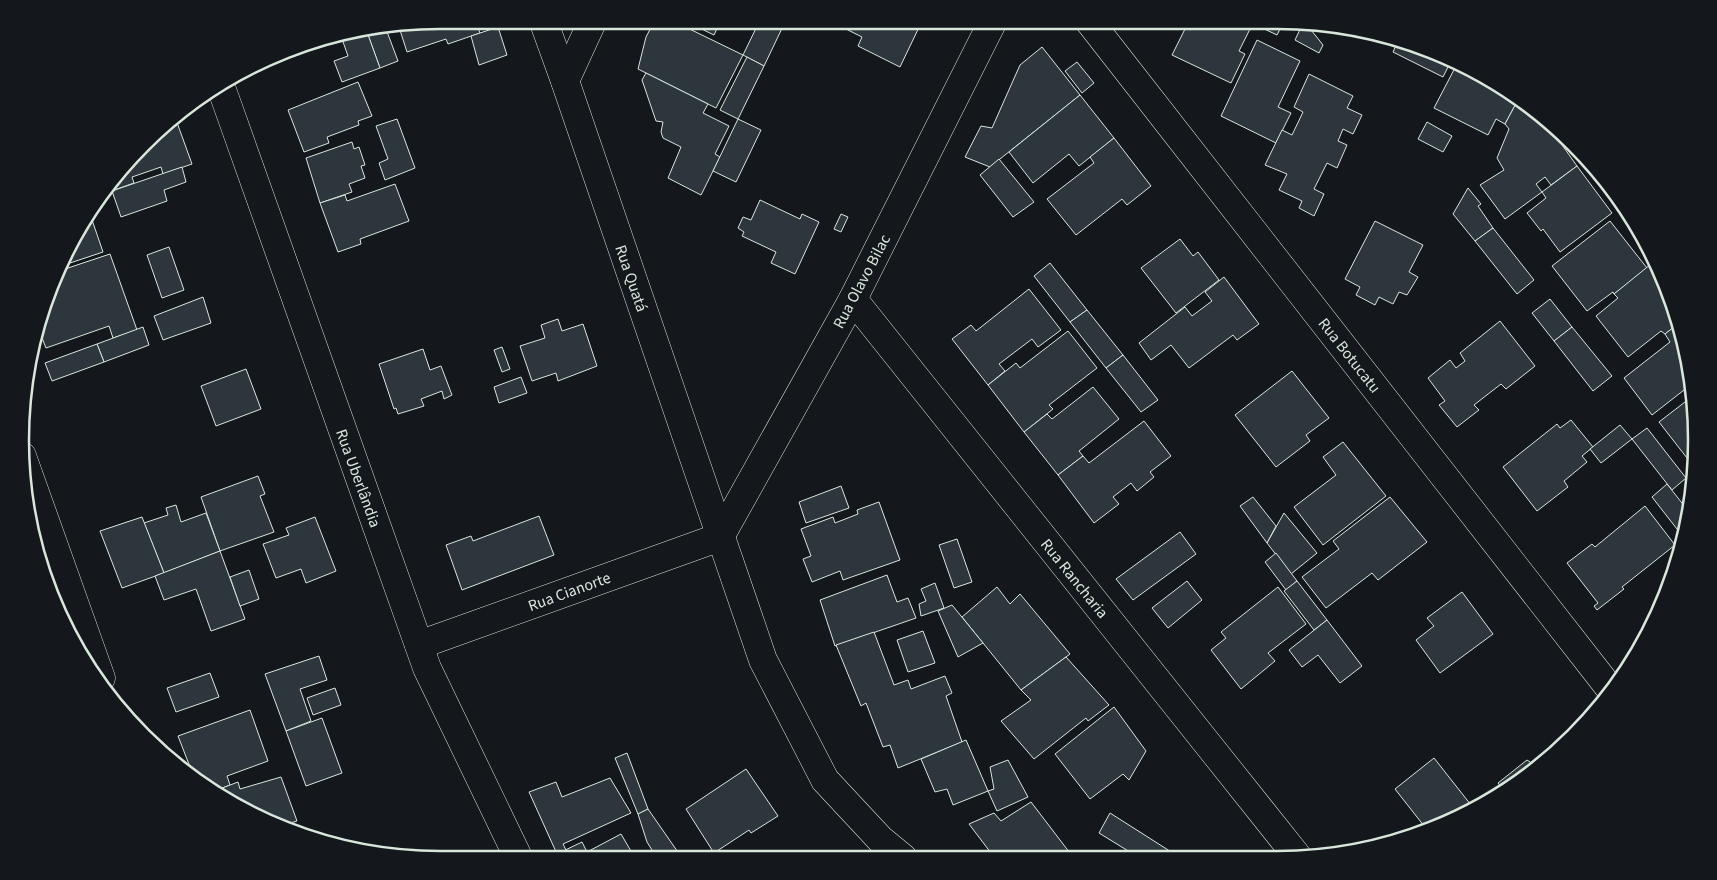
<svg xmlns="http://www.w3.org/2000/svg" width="1717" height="880" font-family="'Source Sans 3',sans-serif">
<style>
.building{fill:#2c363c;stroke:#d8e6dc}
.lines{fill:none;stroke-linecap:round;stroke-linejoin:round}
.minor-casing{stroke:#d8e6dc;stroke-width:29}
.minor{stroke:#14181c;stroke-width:28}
.labels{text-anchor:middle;stroke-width:4;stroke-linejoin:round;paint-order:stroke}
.street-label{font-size:16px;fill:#d8e6dc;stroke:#14181c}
.rim{fill:none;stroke:#d8e6dc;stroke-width:2.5}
</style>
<rect width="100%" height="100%" fill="#14181c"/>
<g class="building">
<polygon points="440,20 475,20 480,33 448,44 446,39 407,52 399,27"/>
<polygon points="655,20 671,20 743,55 716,108 638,69 646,37"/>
<polygon points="671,20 721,20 714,35 687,22 684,27"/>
<polygon points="760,20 786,20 764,66 743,55"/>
<polygon points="843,20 922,20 922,21 900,67 858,46 862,37 840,26"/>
<polygon points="1195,21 1254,21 1239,51 1245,54 1231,83 1172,55 1186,27 1191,30"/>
<polygon points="1261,21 1284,21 1277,35 1258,26"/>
<polygon points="1304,21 1323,45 1319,53 1295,40"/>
<polygon points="498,27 507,55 479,65 471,36"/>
<polygon points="386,29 398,61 380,68 367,32"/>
<polygon points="367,32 380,68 342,82 334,61 348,56 341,36"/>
<polygon points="1399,39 1452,59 1443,77 1393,52"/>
<polygon points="1257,40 1300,61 1278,107 1291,113 1276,143 1221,116"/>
<polygon points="1042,47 1080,95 990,167 965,157 981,126 992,128 1020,65"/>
<polygon points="747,57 764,66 738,119 720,110"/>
<polygon points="1077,62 1094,83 1082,93 1065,71"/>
<polygon points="1458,62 1519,98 1505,124 1496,119 1488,135 1434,108"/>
<polygon points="646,73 708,104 703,113 729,126 715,154 720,157 701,195 668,178 681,147 663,138 661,132 663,122 656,121 642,80"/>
<polygon points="1309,74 1353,96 1347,108 1362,115 1353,134 1343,129 1338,141 1347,145 1337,168 1327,163 1314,189 1324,194 1314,216 1299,208 1302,201 1279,190 1287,174 1265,165 1282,130 1292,135 1303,112 1294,107"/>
<polygon points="358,82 372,116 358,121 359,125 327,137 329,143 304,152 288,110"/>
<polygon points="1080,95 1114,138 1079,166 1069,154 1033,183 1009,152"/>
<polygon points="1519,98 1533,107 1552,125 1550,128 1577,166 1551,185 1545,177 1536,184 1542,192 1505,219 1480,185 1504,170 1497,158 1509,129 1505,124"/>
<polygon points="175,117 192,164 163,174 161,167 132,177 134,183 103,194"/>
<polygon points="397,119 415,168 385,180 379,163 388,159 376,126"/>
<polygon points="738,119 761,130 736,182 713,171"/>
<polygon points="1427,122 1452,136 1443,152 1418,139"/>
<polygon points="1114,138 1151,186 1127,205 1122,199 1076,235 1047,199 1094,163 1090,157"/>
<polygon points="352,142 354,149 359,147 365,165 361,166 365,178 349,184 352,192 320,203 306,158"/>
<polygon points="999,159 1034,202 1013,217 980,175"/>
<polygon points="1577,166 1612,213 1560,252 1543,229 1541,231 1527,213 1546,198 1542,192"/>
<polygon points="182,167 186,182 164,190 167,201 121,217 112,191"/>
<polygon points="395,184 409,221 360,239 361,244 338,252 320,203 345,195 347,201"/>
<polygon points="1468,188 1481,204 1478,206 1493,228 1475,241 1453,214"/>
<polygon points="760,200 800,219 802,214 819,222 795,274 771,263 776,252 742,236 744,232 738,228 743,217 751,220"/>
<polygon points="89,211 103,252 64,265"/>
<polygon points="841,214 848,217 841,232 834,229"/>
<polygon points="1375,221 1423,245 1409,272 1418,277 1407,295 1399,292 1393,304 1379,297 1375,305 1356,295 1360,287 1345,279"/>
<polygon points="1610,221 1647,268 1614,294 1613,292 1587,311 1552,266"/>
<polygon points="1493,228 1534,280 1517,294 1475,241"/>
<polygon points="1180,239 1193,256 1198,252 1219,280 1176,313 1141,268"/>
<polygon points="169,247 184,290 162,298 147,255"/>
<polygon points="110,254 137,330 113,338 109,326 46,348 37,325 62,270"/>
<polygon points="1050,263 1087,310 1070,322 1034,276"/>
<polygon points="1651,264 1663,279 1675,305 1679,323 1665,334 1661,331 1628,357 1596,316 1618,298 1614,294"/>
<polygon points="1224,277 1259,324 1237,340 1233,335 1189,368 1171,345 1151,360 1139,343 1185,307 1192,316 1212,301 1205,292"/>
<polygon points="1029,289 1061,330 1038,347 1032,339 999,364 1005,371 988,385 952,339 971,325 976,331"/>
<polygon points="203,297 211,323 163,340 154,316"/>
<polygon points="1550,299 1572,327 1554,341 1532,313"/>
<polygon points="1087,310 1123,355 1106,368 1070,322"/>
<polygon points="558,319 562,331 583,324 597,366 558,381 556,373 532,381 520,346 545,338 541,325"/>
<polygon points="1500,321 1535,366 1506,389 1501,384 1474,405 1479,410 1457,427 1439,405 1445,401 1428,378 1450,360 1456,368 1465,361 1460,353"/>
<polygon points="1679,323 1693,383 1652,415 1624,378 1670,342 1665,334"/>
<polygon points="143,327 149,345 104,362 97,344"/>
<polygon points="1572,327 1612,376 1593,391 1554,341"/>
<polygon points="1068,331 1097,368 1049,405 1053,409 1024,432 988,385 1016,363 1020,368"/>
<polygon points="97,344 104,362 52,381 45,363"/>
<polygon points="502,347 510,369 502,372 494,350"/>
<polygon points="423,349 430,370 441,366 452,395 444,399 442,391 421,399 424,406 398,414 396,408 394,409 379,364"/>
<polygon points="1123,355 1158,400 1141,412 1106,368"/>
<polygon points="246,369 261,409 216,426 201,386"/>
<polygon points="1292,371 1329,418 1306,435 1310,441 1276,467 1235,415"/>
<polygon points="521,377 527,393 499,403 494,387"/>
<polygon points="1093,387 1119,419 1079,451 1083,456 1058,475 1024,432 1047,414 1052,419"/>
<polygon points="1694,395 1696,466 1694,467 1659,422"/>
<polygon points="1571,420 1593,447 1582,456 1587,462 1564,481 1568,487 1537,511 1503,467 1557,424 1560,428"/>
<polygon points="1144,421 1171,456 1150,472 1154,477 1137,491 1131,483 1113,497 1119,504 1094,523 1058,475 1083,456 1089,463"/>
<polygon points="1620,425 1632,439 1601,463 1590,449"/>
<polygon points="1647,428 1686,478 1672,490 1632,439"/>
<polygon points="1343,442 1386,496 1323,545 1294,507 1336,475 1323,457"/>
<polygon points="258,476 265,494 260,496 274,532 220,551 201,497"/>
<polygon points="1667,484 1689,512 1684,538 1652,497"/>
<polygon points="841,486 849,508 806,523 799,502"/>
<polygon points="1253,497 1276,526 1267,543 1240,506"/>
<polygon points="1390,497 1427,542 1378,580 1372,573 1326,608 1302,577 1339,549 1333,541"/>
<polygon points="879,502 900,560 843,580 840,571 812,582 803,559 811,556 801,529 833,517 835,523 858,514 857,510"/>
<polygon points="176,505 181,522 206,513 220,551 164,573 144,523 168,515 166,508"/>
<polygon points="1645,506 1675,545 1622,587 1624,589 1597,610 1594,606 1598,603 1567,563 1592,544 1595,547"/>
<polygon points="1284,513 1317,553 1291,574 1267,543"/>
<polygon points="539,516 554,555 462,590 446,545 471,536 473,541"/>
<polygon points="142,517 164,573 122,588 100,531"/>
<polygon points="315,517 336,571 306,583 301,569 276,578 263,544 289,535 286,528"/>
<polygon points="1180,532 1196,554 1133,600 1116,579"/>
<polygon points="957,539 972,582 954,588 939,545"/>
<polygon points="220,551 245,619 211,631 196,589 164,600 155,576"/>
<polygon points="1276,553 1297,581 1286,590 1265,562"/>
<polygon points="249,570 259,599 240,606 230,577"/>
<polygon points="887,575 897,602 908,598 916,618 835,646 820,600"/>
<polygon points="1187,581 1202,600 1168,628 1152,608"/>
<polygon points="1297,581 1327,620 1314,630 1284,591"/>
<polygon points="935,583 944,608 921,616 919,604 926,601 921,589"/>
<polygon points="997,587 1010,604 1020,594 1070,654 1021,690 962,617"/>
<polygon points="1278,587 1306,624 1268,653 1275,661 1241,689 1211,650 1226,638 1221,632"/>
<polygon points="1462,592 1493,634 1440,673 1416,640 1434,626 1427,618"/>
<polygon points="952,605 983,643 958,657 938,611"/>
<polygon points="1327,620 1362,666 1340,683 1318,655 1302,667 1289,650"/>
<polygon points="923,631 935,663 908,672 897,640"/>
<polygon points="874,632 894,685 908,680 911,689 945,676 952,693 946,696 962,742 898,768 890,745 883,747 866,703 861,706 836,645"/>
<polygon points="319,656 327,680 300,689 311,721 286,731 265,674"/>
<polygon points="1066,657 1109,705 1088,721 1086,718 1034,759 1001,721 1031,700 1021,690"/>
<polygon points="210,673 219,697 176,712 167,688"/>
<polygon points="335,688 341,705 313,715 307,698"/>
<polygon points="1114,707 1146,751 1129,780 1123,774 1090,799 1055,754"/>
<polygon points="250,710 268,761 227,776 230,785 217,790 192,772 178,736"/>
<polygon points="322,718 342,773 306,786 286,731"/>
<polygon points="966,740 988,791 953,805 947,789 935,792 921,759"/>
<polygon points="627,753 648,809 638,814 615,758"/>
<polygon points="1434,758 1471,805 1448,822 1437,828 1428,831 1395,789"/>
<polygon points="1008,760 1028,797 997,811 988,791 994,789 990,767"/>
<polygon points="1527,760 1539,768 1532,773 1495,795 1501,787 1498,783"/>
<polygon points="746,769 778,816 751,833 749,830 714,853 686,809"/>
<polygon points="281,777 297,821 280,826 254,817 217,790 238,782 240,789"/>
<polygon points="610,778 631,813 563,844 566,850 557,854 529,792 556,782 562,797"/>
<polygon points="1031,802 1073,857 994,857 969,824 994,813 1001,821"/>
<polygon points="648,809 682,858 657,858 647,842 638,814"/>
<polygon points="1110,813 1176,855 1175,857 1138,857 1099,833"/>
<polygon points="621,834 635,858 560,859 557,854 582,842 587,852"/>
<polygon points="1178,852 1186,857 1175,857"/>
</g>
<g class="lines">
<defs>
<g id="minor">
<polyline points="543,20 565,81 763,660 825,780 880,839 903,858"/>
<polyline points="1089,21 1611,690"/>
<polyline points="565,81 593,20"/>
<polyline points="221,87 427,668 519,859"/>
<polyline points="853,299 1297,856"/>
<polyline points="22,456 101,678"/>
<polyline points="720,537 853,299 993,21"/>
<polyline points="419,645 720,537"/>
</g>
</defs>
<use href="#minor" class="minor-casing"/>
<use href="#minor" class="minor"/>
</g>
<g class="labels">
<g class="street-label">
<text transform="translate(632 278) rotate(71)" y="6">Rua Quatá</text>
<text transform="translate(861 281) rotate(-62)" y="6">Rua Olavo Bilac</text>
<text transform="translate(1350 355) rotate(52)" y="6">Rua Botucatu</text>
<text transform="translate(359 478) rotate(70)" y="6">Rua Uberlândia</text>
<text transform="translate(1075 578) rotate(51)" y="6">Rua Rancharia</text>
<text transform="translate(569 591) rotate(-20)" y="6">Rua Cianorte</text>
</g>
</g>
<path d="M0 0H1717V880H0ZM440 29H1277A411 411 0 0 1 1688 440V440A411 411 0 0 1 1277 851H440A411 411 0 0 1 29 440V440A411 411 0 0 1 440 29Z" fill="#14181c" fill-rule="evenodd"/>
<path class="rim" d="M440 29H1277A411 411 0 0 1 1688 440V440A411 411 0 0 1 1277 851H440A411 411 0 0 1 29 440V440A411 411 0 0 1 440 29Z"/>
</svg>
